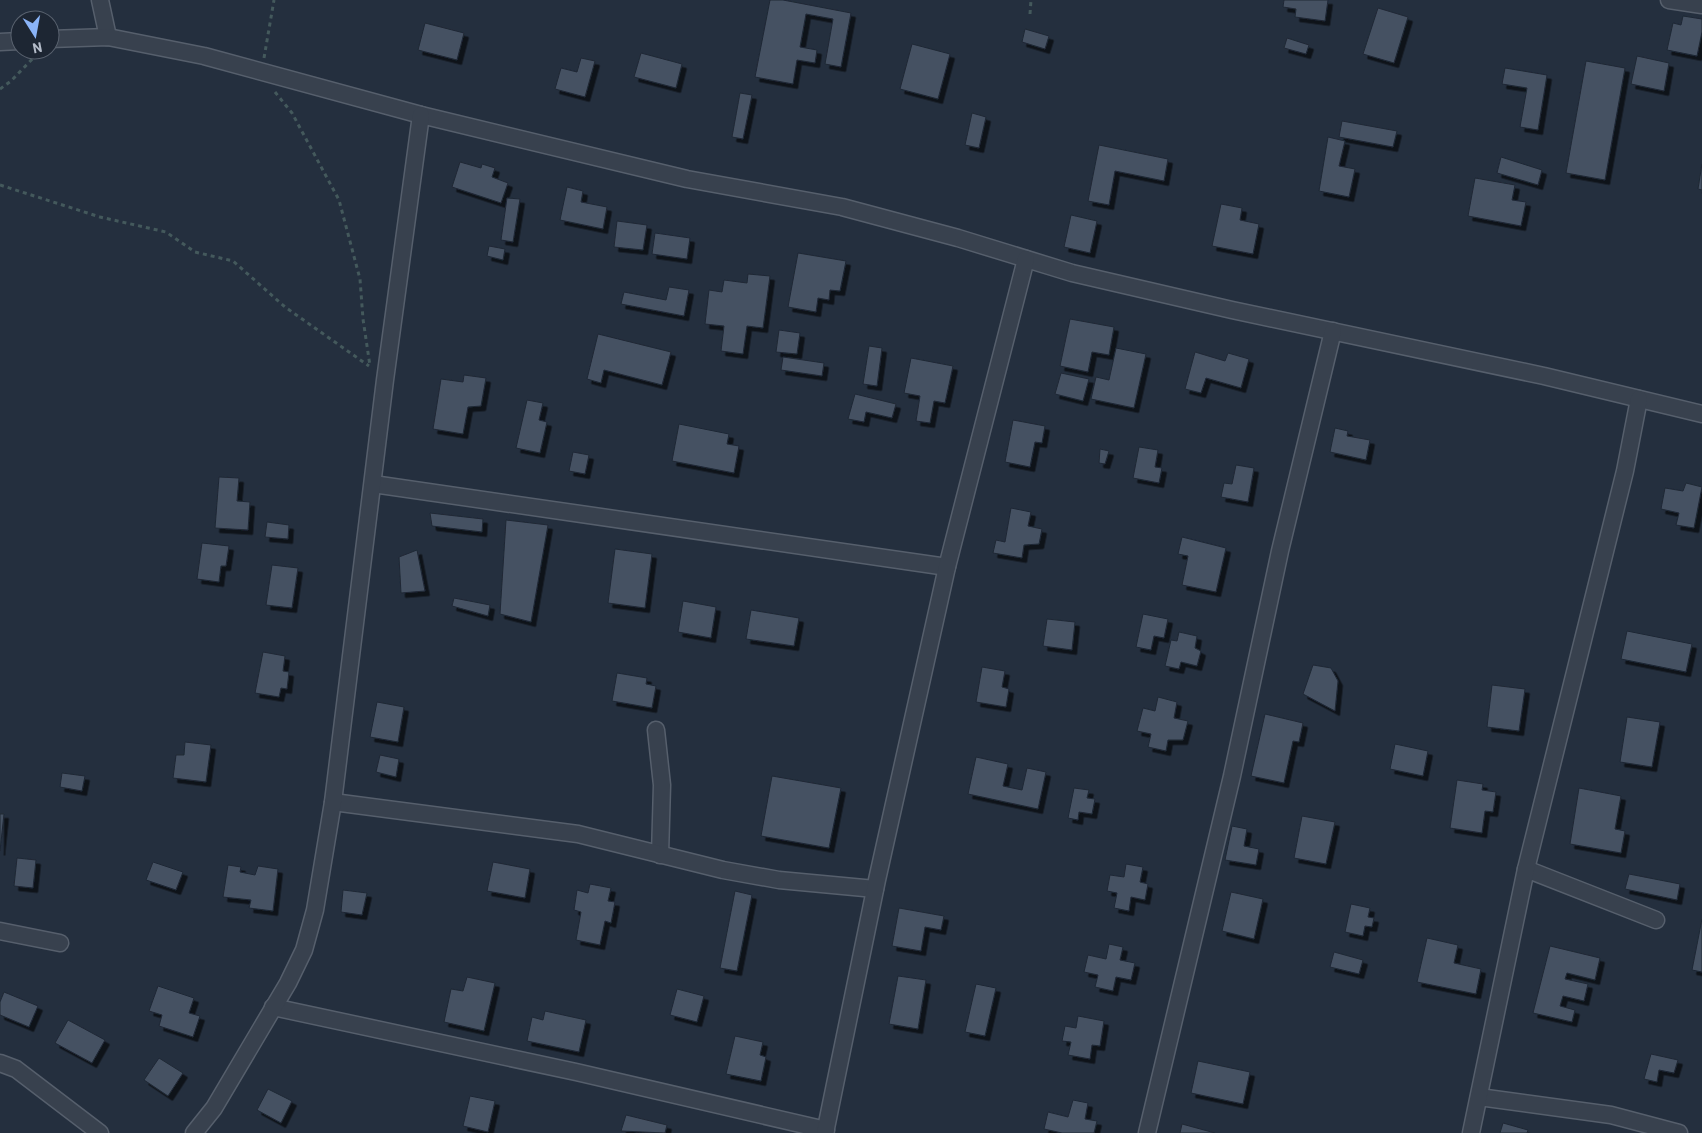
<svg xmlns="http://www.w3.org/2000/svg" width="1702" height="1133" font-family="Barlow,sans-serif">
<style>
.building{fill:#455162;stroke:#1f2835;filter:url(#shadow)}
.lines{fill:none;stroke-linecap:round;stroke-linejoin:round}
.street-casing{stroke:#565f6c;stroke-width:19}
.path{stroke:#44595c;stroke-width:3;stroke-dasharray:4 4;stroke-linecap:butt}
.street{stroke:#38414e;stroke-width:16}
</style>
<defs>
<filter id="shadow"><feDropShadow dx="4.5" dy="4.5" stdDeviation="0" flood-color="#0009"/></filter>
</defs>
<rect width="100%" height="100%" fill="#242f3e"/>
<g class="building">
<polygon points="770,0 783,0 851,13 841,67 825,64 833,19 806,14 800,47 817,50 815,63 797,60 793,84 755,77"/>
<polygon points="1284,0 1328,0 1325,21 1295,17 1296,9 1283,7"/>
<polygon points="1378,8 1408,17 1394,63 1363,54"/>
<polygon points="1683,16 1702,19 1702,32 1697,56 1667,50 1673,23 1681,25"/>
<polygon points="425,23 464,33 457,60 418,50"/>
<polygon points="1025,29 1049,36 1045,49 1022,42"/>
<polygon points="1287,38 1309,45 1306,54 1284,48"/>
<polygon points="912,44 950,54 938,99 900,89"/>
<polygon points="641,53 682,64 676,88 634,77"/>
<polygon points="1637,56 1669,63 1664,91 1631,84"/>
<polygon points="581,58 595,61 585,97 555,89 561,68 577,72"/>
<polygon points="1586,61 1625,68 1605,180 1566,173"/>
<polygon points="1505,68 1547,75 1538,130 1520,127 1527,88 1502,84"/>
<polygon points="740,93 752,95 743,139 732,137"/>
<polygon points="972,113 986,117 979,148 965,145"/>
<polygon points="1342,121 1397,131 1393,147 1339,137"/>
<polygon points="1328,137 1345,141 1339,166 1355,169 1349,197 1319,191"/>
<polygon points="1099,145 1168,159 1164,181 1115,171 1109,205 1088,201"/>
<polygon points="1501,157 1542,170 1538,185 1497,173"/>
<polygon points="460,162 481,168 482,164 495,168 492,177 508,183 501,203 452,187"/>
<polygon points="1702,164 1702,190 1698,189"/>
<polygon points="1475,178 1515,185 1512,200 1526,202 1521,226 1468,216"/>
<polygon points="567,187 583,191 581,202 607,207 603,229 560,220"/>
<polygon points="507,198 520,199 513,242 501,240"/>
<polygon points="1221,204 1242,208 1240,220 1259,224 1253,254 1212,246"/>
<polygon points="1071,215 1097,221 1090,253 1064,247"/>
<polygon points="617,221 647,225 643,250 614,247"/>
<polygon points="655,233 690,238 687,259 652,254"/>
<polygon points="489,246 505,249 503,260 487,256"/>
<polygon points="798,253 846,261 840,291 830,290 829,300 818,298 816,312 788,307"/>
<polygon points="748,274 770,276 763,328 747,326 743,354 721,351 724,326 705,324 709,290 722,292 724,280 747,283"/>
<polygon points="669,287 689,290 684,316 621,304 624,292 666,300"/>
<polygon points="1070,319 1114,327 1109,355 1092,352 1088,372 1060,366"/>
<polygon points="779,330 800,333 797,354 776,352"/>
<polygon points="598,334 671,352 662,385 604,370 601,383 587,379"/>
<polygon points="869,346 882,348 877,386 863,384"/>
<polygon points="1116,348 1146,354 1134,408 1091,399 1096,377 1109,380"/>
<polygon points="1195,352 1225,361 1228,353 1249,359 1241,388 1206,378 1201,393 1185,389"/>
<polygon points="783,357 824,363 822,376 781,370"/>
<polygon points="911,358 953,366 945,403 934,401 930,423 916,421 920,396 904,393"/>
<polygon points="1061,373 1089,379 1083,401 1055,394"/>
<polygon points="464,375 486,378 481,406 468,407 463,434 433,429 441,379 463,382"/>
<polygon points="855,394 896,404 892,418 866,412 864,422 848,419"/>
<polygon points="527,400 543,403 539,420 547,422 540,453 516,448"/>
<polygon points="1013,420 1045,426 1042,443 1035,442 1030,467 1005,462"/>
<polygon points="679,424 729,434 727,444 739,446 734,473 672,461"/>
<polygon points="1335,428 1348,431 1347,436 1370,440 1366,460 1330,452"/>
<polygon points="1139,447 1158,450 1155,467 1162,468 1159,483 1133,478"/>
<polygon points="1100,449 1109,451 1105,464 1099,463"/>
<polygon points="573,452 589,455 585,474 569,471"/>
<polygon points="1236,465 1254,468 1248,502 1221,497 1224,483 1232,484"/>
<polygon points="219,477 239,478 237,501 250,502 248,530 215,528"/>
<polygon points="1686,483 1702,487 1694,528 1676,525 1679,513 1661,509 1665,488 1683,491"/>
<polygon points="1011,508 1031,512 1028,526 1042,529 1039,544 1024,545 1022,558 993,553 996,540 1005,542"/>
<polygon points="430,513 483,519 482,532 432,526"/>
<polygon points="506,520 548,525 531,622 500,614"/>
<polygon points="267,522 289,525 288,539 265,537"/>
<polygon points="1182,537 1226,548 1216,592 1182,585 1188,556 1178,554"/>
<polygon points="202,543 229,546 226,566 221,566 219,582 197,579"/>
<polygon points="615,549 652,554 645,608 608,603"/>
<polygon points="417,550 425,591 401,593 399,557"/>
<polygon points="272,565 298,568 292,608 266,605"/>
<polygon points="454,598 490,605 488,616 452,606"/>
<polygon points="683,601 716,607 711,638 678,632"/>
<polygon points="751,610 799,618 794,646 746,639"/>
<polygon points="1143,614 1168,619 1164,638 1154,636 1151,650 1136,647"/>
<polygon points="1047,619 1075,622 1072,650 1043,646"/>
<polygon points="1627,631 1692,644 1686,672 1621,659"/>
<polygon points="1179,632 1197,636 1195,648 1201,651 1197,666 1181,662 1179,669 1165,666 1171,640 1177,641"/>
<polygon points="263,652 285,656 283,671 289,672 287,689 281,688 279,697 255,693"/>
<polygon points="1313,665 1331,668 1338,681 1335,711 1303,694"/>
<polygon points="982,667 1005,671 1002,687 1009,689 1006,707 976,702"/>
<polygon points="617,673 647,678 646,684 656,686 652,708 612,701"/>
<polygon points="1492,685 1525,689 1519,731 1487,727"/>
<polygon points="1158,697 1177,702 1174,718 1188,721 1183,740 1168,740 1166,751 1148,747 1151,734 1137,731 1143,708 1155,711"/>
<polygon points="377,702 404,707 398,742 370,737"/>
<polygon points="1265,714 1303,723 1299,742 1293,741 1284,783 1251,776"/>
<polygon points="1627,717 1660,722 1652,767 1620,762"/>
<polygon points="185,742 211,745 206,782 173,778 176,755 184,755"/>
<polygon points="1395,744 1428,751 1423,776 1390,769"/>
<polygon points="380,755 399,759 396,777 376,772"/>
<polygon points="976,757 1008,764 1003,786 1022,790 1027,768 1046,772 1038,809 968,794"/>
<polygon points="62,773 85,776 82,791 60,787"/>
<polygon points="772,776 841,788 829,848 761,836"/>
<polygon points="1457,780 1483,784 1482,790 1496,792 1493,812 1485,811 1482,833 1450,828"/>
<polygon points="1074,788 1089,790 1087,798 1095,799 1092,814 1079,812 1078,820 1068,818"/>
<polygon points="1579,788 1621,796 1615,829 1625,831 1621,853 1570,844"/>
<polygon points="0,814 4,814 0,851"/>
<polygon points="1302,816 1335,822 1326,864 1294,858"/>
<polygon points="1232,826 1247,829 1244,846 1259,849 1256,865 1225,860"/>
<polygon points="17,858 36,860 33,888 14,886"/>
<polygon points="153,862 183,872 176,890 146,880"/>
<polygon points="493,862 530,869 525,898 487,891"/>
<polygon points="1126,864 1143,867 1140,882 1148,884 1145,900 1131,897 1129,911 1114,908 1117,893 1107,891 1110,875 1124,877"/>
<polygon points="228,865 241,867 240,872 255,875 258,866 278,869 273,911 249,908 251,900 223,897"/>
<polygon points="1629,874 1680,884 1677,900 1625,889"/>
<polygon points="590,884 611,888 608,901 615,902 611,923 605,921 600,945 576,940 581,912 574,910 577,890 588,893"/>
<polygon points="343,890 367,893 362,915 341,912"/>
<polygon points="735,891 752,895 737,971 720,968"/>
<polygon points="1231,892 1263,899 1254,939 1222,931"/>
<polygon points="1351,904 1370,908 1368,917 1374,918 1372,927 1365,926 1363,936 1345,932"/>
<polygon points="899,908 944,916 941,930 925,927 921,951 892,946"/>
<polygon points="1702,919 1702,972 1692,970"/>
<polygon points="1427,938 1458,945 1454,963 1481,969 1476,994 1417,982"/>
<polygon points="1109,944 1123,947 1120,960 1135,963 1131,980 1116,977 1113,991 1095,987 1098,975 1084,972 1088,955 1106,959"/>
<polygon points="1550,946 1600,958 1595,980 1567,973 1565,979 1588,984 1584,1001 1563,996 1560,1006 1575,1010 1572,1022 1533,1013"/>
<polygon points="1334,952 1363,960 1359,974 1330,967"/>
<polygon points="898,976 926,980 918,1029 889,1024"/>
<polygon points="467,977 495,983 484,1031 444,1022 451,989 463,991"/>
<polygon points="976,984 996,988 985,1036 965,1032"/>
<polygon points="158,986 194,998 189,1013 200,1016 193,1037 159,1026 162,1015 149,1011"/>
<polygon points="677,989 704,996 697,1022 670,1015"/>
<polygon points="4,992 38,1006 29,1027 0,1015 0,1002"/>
<polygon points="545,1011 586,1020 579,1052 527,1041 532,1017 543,1020"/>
<polygon points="1078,1016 1104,1021 1100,1046 1092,1045 1090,1059 1068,1055 1071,1042 1062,1041 1065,1026 1076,1028"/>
<polygon points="68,1020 105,1040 92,1063 55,1043"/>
<polygon points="735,1036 763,1042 760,1055 766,1057 761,1081 726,1074"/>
<polygon points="1651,1054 1678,1060 1674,1073 1659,1070 1657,1082 1644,1079"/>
<polygon points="159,1058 183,1073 168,1096 144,1080"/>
<polygon points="1198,1061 1250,1072 1243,1104 1191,1093"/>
<polygon points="268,1089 292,1101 281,1123 257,1110"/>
<polygon points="470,1096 495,1101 488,1132 463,1126"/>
<polygon points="1073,1100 1088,1103 1085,1119 1097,1121 1094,1133 1062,1133 1044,1129 1048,1112 1068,1117"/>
<polygon points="626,1115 667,1125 665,1133 621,1131"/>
<polygon points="1503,1123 1528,1130 1527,1133 1500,1133"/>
<polygon points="1182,1124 1215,1133 1180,1133"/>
</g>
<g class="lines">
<defs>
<g id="street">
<polyline points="100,0 108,37"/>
<polyline points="1669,0 1702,5"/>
<polyline points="50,39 108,37 204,56 421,115 687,179 842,207 958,238 1072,273 1232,310 1544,376 1702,414"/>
<polyline points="0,42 20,41"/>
<polyline points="373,484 947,567"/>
<polyline points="656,730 662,785 660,855"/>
<polyline points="333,802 578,834 723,870 779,880 875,889"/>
<polyline points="1526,869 1656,920"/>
<polyline points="0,931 60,943"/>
<polyline points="273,1007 576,1072 826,1130"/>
<polyline points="0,1063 16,1069 100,1133"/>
<polyline points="1479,1097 1611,1115 1679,1133"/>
<polyline points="194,1133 214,1108 288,983 304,950 315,910 333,802 385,380 421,115"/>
<polyline points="825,1133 877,880 947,567 1026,259"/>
<polyline points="1147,1133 1232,776 1280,551 1333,331"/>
<polyline points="1471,1133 1526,869 1625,471 1639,399"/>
</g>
</defs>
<use href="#street" class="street-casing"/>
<g class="path">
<polyline points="1030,14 1031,0"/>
<polyline points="264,58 274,0"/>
<polyline points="0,89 11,81 41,50"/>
<polyline points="275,92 292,113 339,200 360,279 363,319 370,366"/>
<polyline points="0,185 100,217 166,232 195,252 233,261 285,307 369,366"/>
</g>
<use href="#street" class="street"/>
</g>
<g transform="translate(35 35) rotate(169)"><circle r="24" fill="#1d2633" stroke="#59626f"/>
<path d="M0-4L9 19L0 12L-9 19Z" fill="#8ab4f8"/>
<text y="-8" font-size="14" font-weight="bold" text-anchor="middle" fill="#b4bcc9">N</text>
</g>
</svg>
